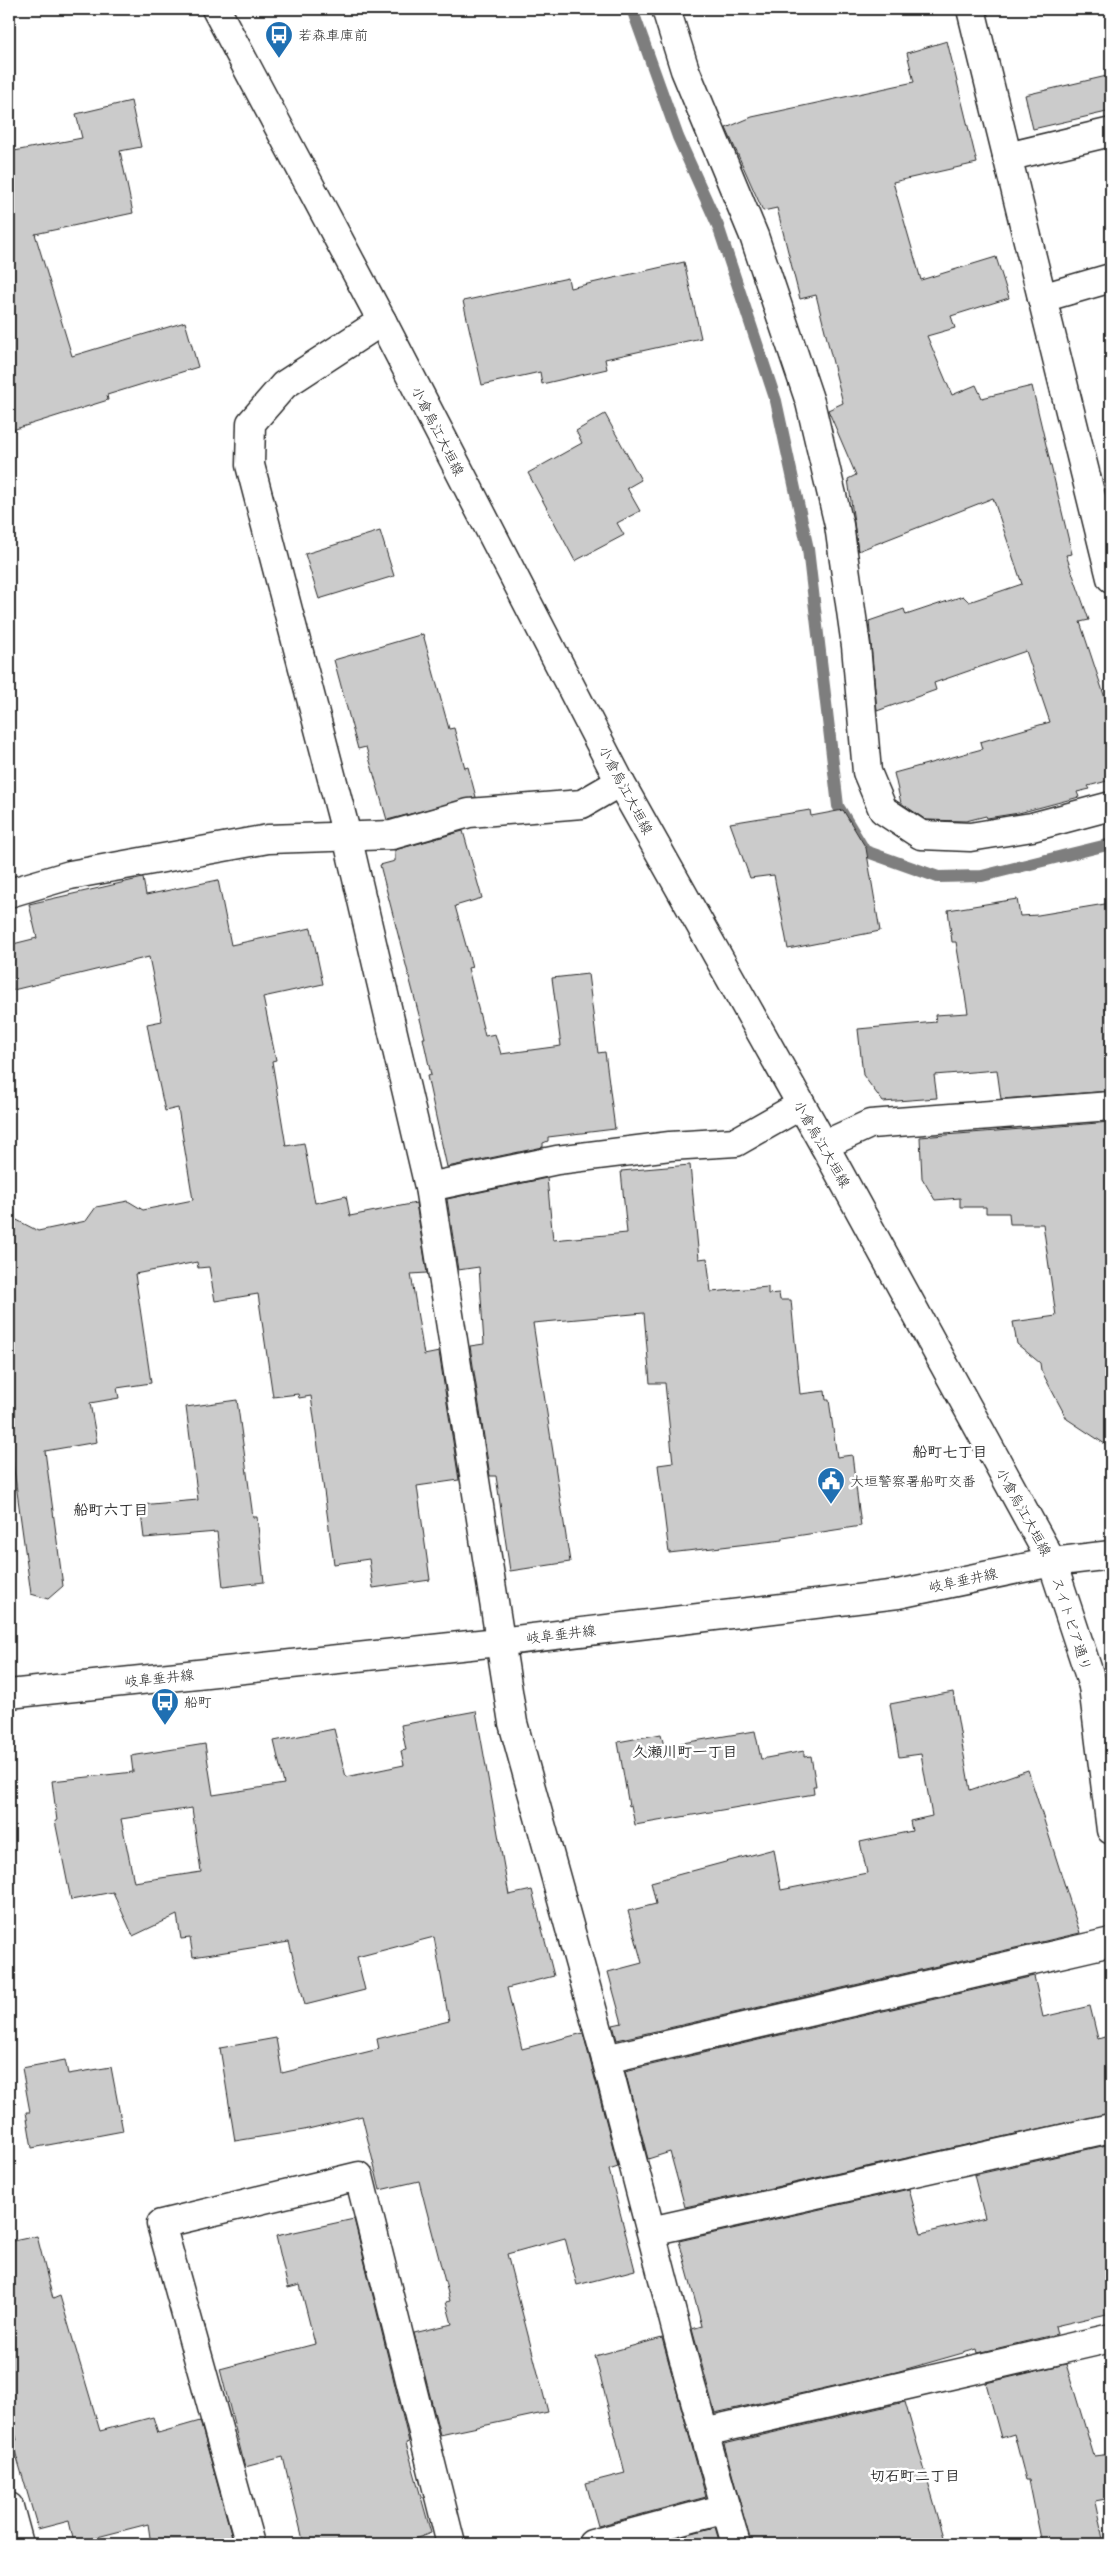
<svg xmlns="http://www.w3.org/2000/svg" width="1120" height="2553" font-family="Pangolin,'Klee One',sans-serif">
<style>
.lines{fill:none;stroke-linecap:round;stroke-linejoin:round}
.stream{stroke:#7e7e7e;stroke-width:12}
.building{fill:#cbcbcb;stroke:#2b2b2b;fill-rule:evenodd}
.street-casing{stroke:#2b2b2b;stroke-width:31}
.secondary-casing{stroke:#2b2b2b;stroke-width:31}
.primary-casing{stroke:#2b2b2b;stroke-width:31}
.street{stroke:#fff;stroke-width:28}
.secondary{stroke:#fff;stroke-width:28}
.primary{stroke:#fff;stroke-width:28}
.labels{text-anchor:middle;stroke-width:5;stroke-linejoin:round;paint-order:stroke}
.poi-label{font-size:14px;fill:#2b2b2b;stroke:#fff;text-anchor:start}
.street-label{font-size:14px;fill:#2b2b2b;stroke:#fff}
.neighbourhood-label{font-size:15px;font-weight:bold;fill:#2b2b2b;stroke:#fff}
</style>
<rect width="100%" height="100%" fill="#fff"/>
<filter id="ink" filterUnits="userSpaceOnUse"><feTurbulence type="fractalNoise" baseFrequency=".02" numOctaves="2"/><feDisplacementMap in="SourceGraphic" scale="10" xChannelSelector="R" yChannelSelector="G"/><feConvolveMatrix kernelMatrix="1 2 1 2 8 2 1 2 1" color-interpolation-filters="sRGB"/></filter>
<g filter="url(#ink)">
<g class="lines">
<polyline class="stream" points="632,9 678,137 718,226 776,401 808,549 838,806 865,851 938,877 982,876 1111,844"/>
</g>
<g class="building">
<polygon points="947,41 977,163 893,182 921,280 996,257 1009,298 951,316 955,328 927,336 952,395 976,385 982,398 1032,386 1072,554 1066,555 1089,620 1080,622 1106,701 1111,733 1111,780 1088,786 1090,789 1077,792 1079,797 1019,813 987,818 986,816 966,821 926,820 901,803 894,773 982,749 980,742 1050,722 1026,651 934,683 936,690 877,711 869,621 904,609 906,615 963,596 969,602 1022,584 993,498 858,551 848,479 856,475 828,410 843,403 816,295 800,299 777,208 763,211 726,128 752,117 914,82 907,53"/>
<polygon points="1111,75 1111,111 1033,129 1025,95"/>
<polygon points="131,101 141,147 120,151 133,213 35,234 72,356 185,322 198,367 107,395 108,400 9,431 9,152 82,138 76,114"/>
<polygon points="684,262 701,338 605,359 607,369 542,384 540,372 482,385 463,301 568,278 570,288"/>
<polygon points="605,414 641,480 627,488 640,511 617,523 624,535 575,561 528,473 582,443 576,431"/>
<polygon points="380,531 394,576 319,599 305,554"/>
<polygon points="423,634 449,729 454,728 465,768 468,767 476,797 387,820 366,747 358,749 334,660"/>
<polygon points="810,810 811,816 843,810 866,848 880,931 788,949 774,875 750,878 730,823"/>
<polygon points="463,831 482,898 455,906 472,967 468,968 485,1036 495,1034 501,1054 561,1046 552,978 588,974 598,1053 605,1052 615,1129 548,1137 548,1141 543,1143 543,1147 447,1167 427,1076 431,1075 423,1038 425,1038 380,865 395,861 395,850"/>
<polygon points="143,878 146,895 218,880 231,945 311,928 323,984 263,997 276,1060 272,1061 286,1146 304,1143 315,1203 346,1196 350,1216 416,1203 427,1273 411,1274 424,1355 439,1352 459,1480 417,1486 430,1580 373,1588 369,1559 334,1564 311,1396 299,1398 298,1394 273,1397 258,1294 215,1301 209,1267 198,1268 197,1262 135,1274 151,1383 117,1388 119,1398 90,1403 97,1442 45,1451 63,1586 48,1599 31,1594 9,1433 9,1216 38,1231 86,1221 96,1207 128,1201 143,1210 193,1200 178,1108 165,1111 153,1056 147,1024 162,1021 149,957 9,991 9,945 37,938 29,904"/>
<polygon points="1017,899 1020,916 1038,915 1111,903 1111,1091 1001,1099 997,1070 934,1075 937,1098 883,1102 863,1075 858,1029 936,1022 935,1015 968,1013 956,942 952,942 948,910"/>
<polygon points="1111,1122 1111,1448 1067,1419 1041,1370 1040,1363 1017,1344 1013,1322 1056,1316 1043,1224 1010,1224 1009,1213 986,1213 986,1207 960,1207 960,1198 935,1200 922,1178 920,1137"/>
<polygon points="690,1165 699,1259 707,1258 711,1292 768,1287 768,1294 779,1293 780,1300 791,1300 800,1394 825,1391 826,1400 829,1400 837,1457 852,1455 861,1526 783,1538 783,1540 669,1553 658,1465 673,1463 665,1383 650,1383 644,1313 533,1323 570,1562 510,1571 496,1476 490,1476 470,1346 484,1344 479,1267 458,1270 447,1199 547,1178 553,1240 627,1233 621,1171"/>
<polygon points="237,1400 253,1517 257,1517 264,1582 223,1587 217,1532 144,1538 140,1505 198,1500 186,1407"/>
<polygon points="953,1692 970,1790 1028,1770 1080,1933 617,2040 613,2025 622,2023 608,1972 642,1963 628,1911 656,1904 651,1882 774,1849 781,1890 867,1873 860,1842 912,1831 910,1821 932,1816 921,1754 899,1757 890,1704"/>
<path d="M476 1711 509 1895 532 1890 554 1976 507 1988 522 2049 583 2033 618 2167 609 2170 635 2270 577 2285 565 2238 507 2254 548 2412 440 2435 414 2333 452 2324 446 2302 450 2301 419 2181 380 2190 362 2116 304 2130 235 2141 220 2048 276 2038 282 2073 379 2049 377 2039 449 2021 434 1937 357 1957 365 1990 305 2005 289 1942 193 1957 190 1938 181 1939 177 1915 133 1936 113 1892 71 1900 55 1821H57L52 1781 133 1772 131 1756 205 1744 213 1795 284 1784 274 1741 334 1729 346 1777 404 1765 401 1751 406 1750 401 1725ZM192 1808 201 1872 134 1882 121 1819Z"/>
<polygon points="755,1731 761,1759 804,1751 804,1757 811,1756 816,1786 813,1786 814,1794 635,1825 631,1805 629,1806 618,1742 661,1734 664,1746"/>
<polygon points="1034,1976 1043,2017 1090,2006 1098,2039 1111,2035 1111,2113 685,2207 670,2152 648,2159 625,2071"/>
<polygon points="65,2060 68,2074 111,2067 123,2131 32,2148 26,2112 30,2112 22,2068"/>
<polygon points="1111,2144 1111,2313 1055,2326 1057,2334 978,2353 977,2349 896,2372 715,2413 692,2329 702,2326 679,2241 909,2189 921,2234 985,2218 974,2175"/>
<polygon points="354,2219 409,2442 406,2443 431,2533 401,2544 304,2544 283,2457 245,2467 220,2369 315,2344 300,2285 288,2288 276,2236"/>
<polygon points="37,2236 53,2299 60,2296 100,2431 153,2417 158,2433 200,2421 234,2544 151,2544 148,2524 74,2543 69,2521 38,2529 12,2441 17,2440 9,2412 9,2242"/>
<polygon points="662,2338 706,2497 598,2526 586,2483 625,2473 595,2356"/>
<polygon points="1066,2364 1094,2456 1111,2454 1111,2498 1095,2501 1104,2544 1042,2544 1029,2480 1026,2480 1014,2434 1001,2438 986,2383"/>
<polygon points="905,2402 946,2544 751,2544 724,2444"/>
<polygon points="715,2527 720,2544 651,2544"/>
</g>
<g class="lines">
<defs>
<g id="street">
<polyline points="666,9 685,70 754,236 810,402 839,525 856,646 867,772 883,810 921,835 970,837 1032,827 1111,806"/>
<polyline points="971,9 1111,578"/>
<polyline points="1007,157 1111,132"/>
<polyline points="1042,298 1111,278"/>
<polyline points="382,321 284,385 251,423 250,465 347,836 429,1187 513,1723 606,2059 689,2379 736,2544"/>
<polyline points="9,893 70,875 268,839 392,835 469,813 582,804 620,782"/>
<polyline points="824,1145 870,1124 1111,1106"/>
<polyline points="429,1187 557,1160 670,1146 736,1142 801,1105"/>
<polyline points="1093,1686 1111,1830"/>
<polyline points="606,2059 1111,1942"/>
<polyline points="651,2231 1111,2128"/>
<polyline points="704,2432 1111,2338"/>
<polyline points="9,2507 19,2544"/>
<polyline points="250,2544 161,2224 359,2176 451,2544"/>
<polyline points="592,2544 726,2508"/>
</g>
<polyline id="secondary" points="216,9 382,321 620,782 824,1145 1052,1562 1093,1686"/>
<polyline id="primary" points="9,1694 498,1642 898,1594 1052,1562 1111,1555"/>
</defs>
<use href="#street" class="street-casing"/>
<use href="#secondary" class="secondary-casing"/>
<use href="#primary" class="primary-casing"/>
<use href="#street" class="street"/>
<use href="#secondary" class="secondary"/>
<use href="#primary" class="primary"/>
</g>
</g>
<defs>
<symbol id="bus-pin" viewBox="-11 -11 22 30"><path d="M0 17L-7.5 6A9.5 9.5 0 1 1 7.5 6Z" fill="#1f6fb2" stroke="#fff"/><path d="M-5-6H5V4H4V6H2V4H-2V6H-4V4H-5ZM-3.5-4V0h7V-4ZM-3.5 1.2v1.5H-2V1.2ZM2 1.2v1.5H3.5V1.2Z" fill="#fff"/></symbol>
<symbol id="civic-pin" viewBox="-11 -11 22 30"><path d="M0 17L-7.5 6A9.5 9.5 0 1 1 7.5 6Z" fill="#1f6fb2" stroke="#fff"/><path d="M-.6-6.5H3V-4.5H.6V-3L4-1V1h2V6H-6V1h2V-1L-.6-3ZM-1.2 2.5V6h2.4V2.5Z" fill="#fff"/></symbol>
</defs>
<g fill-rule="evenodd">
<use href="#bus-pin" x="263" y="19" width="32" height="43"/>
<use href="#civic-pin" x="815" y="1465" width="32" height="43"/>
<use href="#bus-pin" x="149" y="1686" width="32" height="43"/>
</g>
<g class="labels">
<g class="poi-label">
<text x="298" y="40">若森車庫前</text>
<text x="850" y="1486">大垣警察署船町交番</text>
<text x="184" y="1707">船町</text>
</g>
<g class="street-label">
<text transform="translate(438 431) rotate(63)" y="5">小倉烏江大垣線</text>
<text transform="translate(626 790) rotate(62)" y="5">小倉烏江大垣線</text>
<text transform="translate(822 1144) rotate(60)" y="5">小倉烏江大垣線</text>
<text transform="translate(1024 1512) rotate(61)" y="5">小倉烏江大垣線</text>
<text transform="translate(963 1580) rotate(-12)" y="5">岐阜垂井線</text>
<text transform="translate(1072 1624) rotate(72)" y="5">スイトピア通り</text>
<text transform="translate(561 1634) rotate(-7)" y="5">岐阜垂井線</text>
<text transform="translate(159 1678) rotate(-6)" y="5">岐阜垂井線</text>
</g>
<g class="neighbourhood-label">
<text x="950" y="1457">船町七丁目</text>
<text x="111" y="1515">船町六丁目</text>
<text x="685" y="1757">久瀬川町一丁目</text>
<text x="915" y="2481">切石町二丁目</text>
</g>
</g>
<rect width="1120" height="2553" fill="none" stroke="#fff" stroke-width="30"/>
<rect x="15" y="15" width="1090" height="2523" fill="none" stroke="#2b2b2b" stroke-width="2" filter="url(#ink)"/>
</svg>
